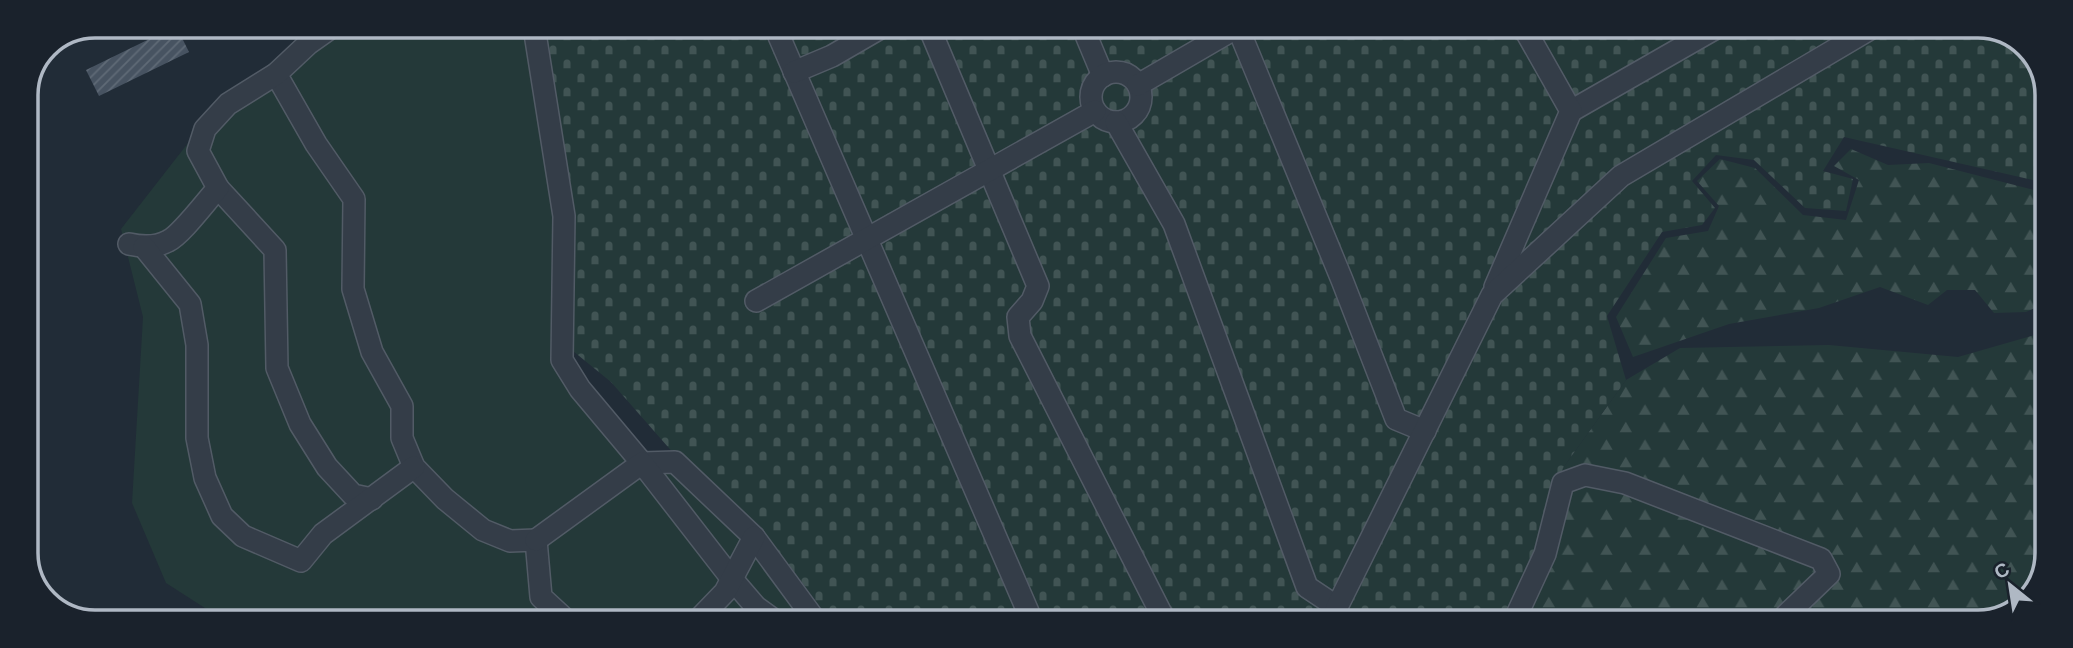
<svg xmlns="http://www.w3.org/2000/svg" width="2073" height="648" font-family="'Work Sans',sans-serif">
<style>
.forest{fill:url(#forest-firs)}
.cemetery{fill:url(#cemetery-stones)}
.green{fill:#243939}
.building{fill:url(#building-hatch)}
.lines{fill:none;stroke-linecap:round;stroke-linejoin:round}
.minor-casing{stroke:#525b66;stroke-width:24}
.minor{stroke:#343d48;stroke-width:21}
.rim{fill:none;stroke:#afb8c4;stroke-width:3.5}
</style>
<defs>
<pattern id="forest-firs" width="22" height="20" patternUnits="userSpaceOnUse" patternTransform="scale(1.75)"><rect width="22" height="20" fill="#243939"/><path d="M5 1l3.5 6h-7zM16 11l3.5 6h-7z" fill="#415454"/></pattern>
<pattern id="cemetery-stones" width="16" height="16" patternUnits="userSpaceOnUse" patternTransform="scale(1.75)"><rect width="16" height="16" fill="#243939"/><path d="M2 7V4a2 2 0 0 1 4 0v3zM10 15v-3a2 2 0 0 1 4 0v3z" fill="#415454"/></pattern>
<pattern id="building-hatch" width="6" height="6" patternUnits="userSpaceOnUse" patternTransform="scale(1.75)"><rect width="6" height="6" fill="#475361"/><path d="M-1 1l2-2M0 6l6-6M5 7l2-2" fill="none" stroke="#5f6a76"/></pattern>
</defs>
<rect width="100%" height="100%" fill="#212c37"/>
<g class="forest">
<polygon points="1851,149 1888,165 1929,163 2046,193 2046,303 2026,312 1994,313 1975,290 1947,290 1928,305 1880,287 1819,308 1729,324 1633,357 1616,317 1666,238 1708,231 1719,206 1697,181 1720,159 1755,168 1803,215 1846,220 1859,180 1834,166"/>
<polygon points="2045,332 2044,571 2019,608 1978,622 1509,621 1537,553 1563,468 1626,380 1680,348 1829,345 1958,357"/>
</g>
<polygon class="cemetery" points="543,27 1996,29 2032,53 2047,91 2046,183 1844,137 1823,171 1853,179 1846,211 1805,208 1754,160 1716,155 1692,181 1715,208 1702,225 1662,232 1607,316 1626,380 1563,468 1537,553 1509,621 830,620 759,525 675,455 611,382 573,351"/>
<polygon class="green" points="321,27 528,27 556,218 555,362 645,471 676,472 746,537 810,620 222,619 166,583 132,503 143,317 121,229 213,111"/>
<polygon class="building" points="176,26 189,52 99,96 86,70"/>
<g class="lines">
<defs>
<g id="minor">
<polyline points="534,27 564,216 562,360 580,389 642,463 675,462 754,537 815,620"/>
<polyline points="775,27 1032,621"/>
<polyline points="929,27 1038,286 1032,301 1018,317 1020,336 1165,621"/>
<polyline points="1083,28 1103,76"/>
<polyline points="1238,28 1342,280 1396,419 1425,431"/>
<polyline points="794,72 832,56 882,27"/>
<circle cx="1116" cy="97" r="25"/>
<polyline points="276,74 316,144 354,199 353,289 372,352 402,406 402,438 414,467 445,499 483,530 510,541 536,540 541,597 566,620"/>
<polyline points="1138,85 1236,28"/>
<polyline points="1571,111 1716,28"/>
<polyline points="1116,122 1174,224 1307,587 1337,607"/>
<polyline points="218,188 275,250 277,368 300,424 327,467 353,495 372,499"/>
<path d="M129 244C142 247 155 248 168 241 181 235 207 200 218 188L198 151 205 129 228 104 276 74 308 44 332 27"/>
<polyline points="144,247 190,304 197,345 197,438 205,478 222,516 243,536 301,561 323,534 414,467"/>
<polyline points="1495,287 1571,111 1524,28"/>
<polyline points="756,301 1095,111"/>
<polyline points="536,540 642,463 732,579 756,607 774,620"/>
<polyline points="698,620 725,592 754,537"/>
<polyline points="1333,621 1337,607 1492,295 1621,176 1870,29"/>
<polyline points="1514,621 1545,554 1563,483 1585,475 1625,483 1821,559 1829,574 1780,621"/>
</g>
</defs>
<use href="#minor" class="minor-casing"/>
<use href="#minor" class="minor"/>
</g>
<path d="M0 0H2073V648H0ZM95 38H1978A57 57 0 0 1 2035 95V553A57 57 0 0 1 1978 610H95A57 57 0 0 1 38 553V95A57 57 0 0 1 95 38Z" fill="#1a222c" fill-rule="evenodd"/>
<path class="rim" d="M95 38H1978A57 57 0 0 1 2035 95V553A57 57 0 0 1 1978 610H95A57 57 0 0 1 38 553V95A57 57 0 0 1 95 38Z"/>
<g transform="translate(2010 585) rotate(330)" stroke="#1a222c" stroke-width="5" paint-order="stroke">
<path d="M0-5L12 26L0 18L-12 26Z" fill="#afb8c4"/>
<text y="-10" font-size="19" font-weight="bold" text-anchor="middle" fill="#afb8c4">С</text>
</g>
</svg>
